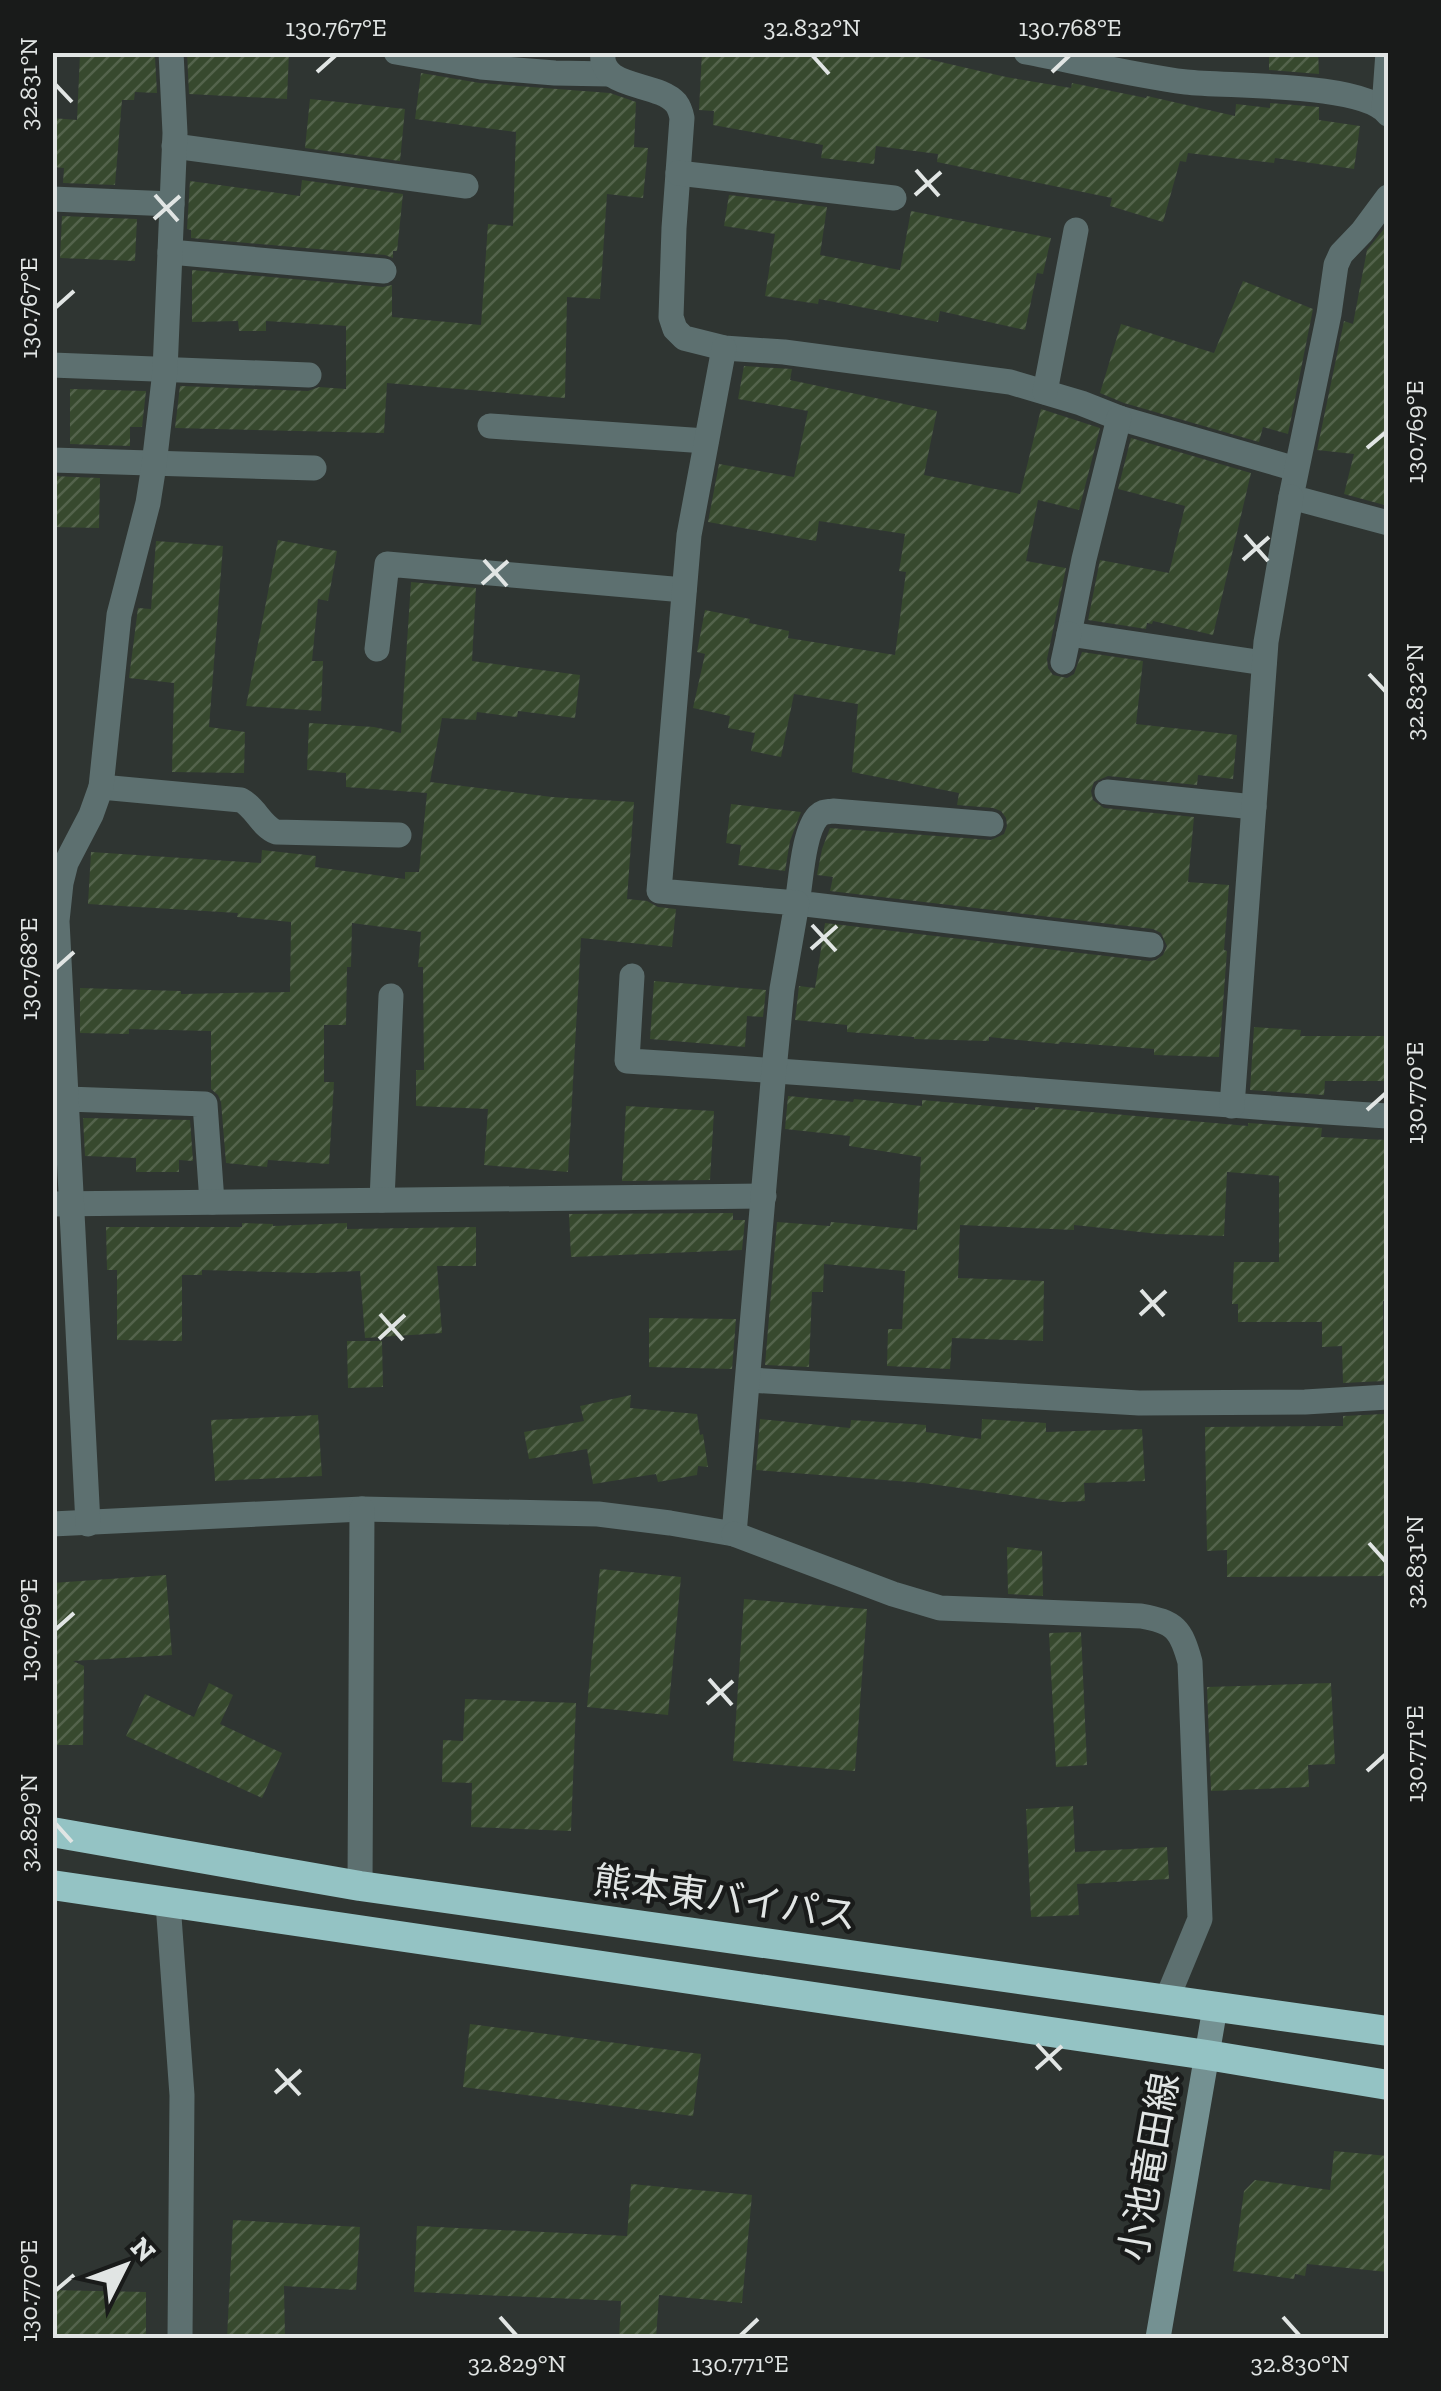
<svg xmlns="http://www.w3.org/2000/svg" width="1441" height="2391" font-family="'Zilla Slab','Noto Sans JP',serif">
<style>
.building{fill:url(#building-hatch)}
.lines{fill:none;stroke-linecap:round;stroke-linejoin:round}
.street{stroke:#5d7070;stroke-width:25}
.secondary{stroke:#749192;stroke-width:25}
.highway{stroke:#94c3c4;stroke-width:30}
.ticks{fill:none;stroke:#e1e5e4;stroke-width:4}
.labels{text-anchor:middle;stroke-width:9;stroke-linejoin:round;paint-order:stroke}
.street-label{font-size:38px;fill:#e1e5e4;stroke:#191b1a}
.neatline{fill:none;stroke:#e1e5e4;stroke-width:4}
.ticks-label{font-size:25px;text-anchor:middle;fill:#e1e5e4}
</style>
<defs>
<pattern id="building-hatch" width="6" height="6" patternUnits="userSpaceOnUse" patternTransform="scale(2.5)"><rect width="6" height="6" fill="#37492e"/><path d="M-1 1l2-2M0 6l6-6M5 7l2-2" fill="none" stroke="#54634c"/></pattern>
</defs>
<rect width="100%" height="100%" fill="#2f3532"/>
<g class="building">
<polygon points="187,52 289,52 287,99 189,94"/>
<polygon points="702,52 897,52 1006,77 1071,88 1072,83 1146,98 1147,96 1235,116 1236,104 1270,108 1270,103 1319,107 1319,120 1360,126 1354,169 1275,158 1274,163 1188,153 1186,162 1180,161 1163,222 1110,206 1112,198 937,162 938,154 876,146 874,164 821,158 823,145 713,125 714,111 699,110"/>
<polygon points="1269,52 1318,52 1319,74 1269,70"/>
<polygon points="80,54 155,57 157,93 135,92 134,100 122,100 115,185 63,183 64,168 52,167 52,118 77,120"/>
<polygon points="421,73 480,83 610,93 636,102 634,147 648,148 643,198 607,194 600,299 567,297 565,398 387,383 384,433 175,428 180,386 308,391 319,387 346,389 346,326 266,321 266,331 239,331 238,321 192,322 192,270 383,287 392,285 392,317 481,325 488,224 513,226 516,132 415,119"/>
<polygon points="310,99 405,109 400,161 305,148"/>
<polygon points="302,180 403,194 397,251 393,251 393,258 385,255 191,238 191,230 187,229 190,181 300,196"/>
<polygon points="729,195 827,207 820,255 900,270 911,211 1051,238 1043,274 1037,273 1025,330 940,311 938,322 819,299 818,304 765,296 775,234 724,226"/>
<polygon points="62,216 137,219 135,261 60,258"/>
<polygon points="1388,224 1388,506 1344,494 1354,454 1317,450 1344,321 1353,324 1367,250"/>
<polygon points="1243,281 1313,309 1288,434 1263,427 1259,442 1124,403 1100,393 1121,324 1214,353"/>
<polygon points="744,366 792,369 790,380 937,411 924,475 1020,494 1041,409 1100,428 1079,510 1038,500 1026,561 1066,568 1047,659 1048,668 1053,675 1067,678 1074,674 1082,652 1143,661 1136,724 1237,735 1233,779 1198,775 1197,785 1108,776 1094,782 1091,791 1093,800 1104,808 1194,817 1188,882 1229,885 1224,950 1227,951 1219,1057 1154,1055 1154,1049 1060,1042 1059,1044 989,1037 989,1041 914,1039 914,1037 847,1032 847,1025 795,1020 799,986 815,988 825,923 1149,961 1156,960 1163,955 1167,946 1161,933 1153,929 830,891 833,877 817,875 822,849 830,828 991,840 1004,834 1007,826 1006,818 1001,811 993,808 957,805 959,793 852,772 858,704 794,694 781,757 751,751 755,733 728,728 730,716 693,708 705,654 697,652 705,610 750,619 749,623 789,631 788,638 895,655 906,572 899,571 905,534 819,521 816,541 708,522 719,464 794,477 808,411 738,399"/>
<polygon points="70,389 146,391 142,427 130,427 130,446 70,444"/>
<polygon points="1131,438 1251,473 1213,635 1153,621 1152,624 1147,623 1146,629 1088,620 1100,560 1169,573 1185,506 1118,489"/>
<polygon points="52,476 100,478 99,528 52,527"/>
<polygon points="278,540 337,551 328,601 318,599 312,661 323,661 321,711 246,706"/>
<polygon points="156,541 223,546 209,727 245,732 244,773 172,772 174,683 129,678 138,608 151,609"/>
<polygon points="411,582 476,588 472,661 580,675 575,718 518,711 517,717 477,712 476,720 442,718 430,782 552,797 634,802 627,899 647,901 658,907 676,909 672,947 581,938 568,1172 484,1165 488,1109 416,1106 416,1070 424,1070 423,967 418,967 421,932 352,923 351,967 347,967 346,1025 324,1025 324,1082 334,1082 329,1164 268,1160 267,1167 226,1163 221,1102 218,1095 211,1089 211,1031 129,1029 129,1034 80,1033 80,988 181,991 181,994 290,992 291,922 237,917 238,913 88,904 91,852 261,863 262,850 316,856 315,867 405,879 405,872 419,872 427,793 346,787 346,773 307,770 309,723 374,727 401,733"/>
<polygon points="731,804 801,812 790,841 785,871 738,865 741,845 726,843"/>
<polygon points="654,981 766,990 763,1017 747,1016 745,1047 650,1039"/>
<polygon points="1254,1027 1301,1030 1300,1036 1388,1036 1388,1081 1325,1081 1324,1095 1250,1090"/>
<polygon points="788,1096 853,1102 854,1099 922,1106 922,1100 1035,1110 1035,1107 1248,1126 1248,1123 1322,1128 1321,1137 1388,1140 1388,1302 1383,1301 1384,1381 1343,1383 1342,1346 1322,1347 1322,1322 1238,1322 1238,1304 1232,1304 1234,1262 1279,1262 1279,1176 1227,1172 1224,1236 1159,1234 1074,1225 1074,1230 960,1225 958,1278 1044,1281 1043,1341 952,1338 950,1369 887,1366 888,1329 902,1329 905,1271 824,1264 823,1292 812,1292 809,1367 765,1365 777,1222 830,1226 831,1222 917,1230 921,1157 849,1146 850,1136 785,1129"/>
<polygon points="626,1106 714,1111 710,1180 622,1181"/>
<polygon points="83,1118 190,1120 193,1161 179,1160 179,1172 136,1172 136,1158 85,1156"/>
<polygon points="733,1213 733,1220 745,1220 742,1250 571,1257 569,1214"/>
<polygon points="242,1223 273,1224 273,1226 347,1223 347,1229 476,1227 476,1266 437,1266 442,1333 365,1338 360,1271 312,1273 202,1270 202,1275 182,1275 182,1341 117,1340 117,1270 107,1270 106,1227 242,1227"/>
<polygon points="649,1318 736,1319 732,1369 649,1367"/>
<polygon points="347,1341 382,1341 383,1387 348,1388"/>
<polygon points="631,1395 630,1408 697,1414 700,1435 703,1434 708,1467 698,1466 697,1475 658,1482 656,1474 593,1484 587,1449 529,1459 524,1432 584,1421 580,1406"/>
<polygon points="1384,1414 1385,1426 1388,1426 1388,1576 1227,1577 1227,1550 1207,1551 1205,1427 1343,1426 1343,1416"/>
<polygon points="318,1415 322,1476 215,1481 211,1420"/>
<polygon points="760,1419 850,1428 851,1420 926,1425 926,1432 981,1439 982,1419 1046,1423 1046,1432 1142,1429 1145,1481 1084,1483 1085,1501 1061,1502 923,1483 756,1470"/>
<polygon points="1007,1547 1042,1551 1043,1596 1008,1594"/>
<polygon points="600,1569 681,1577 668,1715 587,1707"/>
<polygon points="166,1575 172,1655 73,1661 84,1666 83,1745 52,1745 52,1583"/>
<polygon points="744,1599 867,1609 855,1771 733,1761"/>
<polygon points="1081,1632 1087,1765 1056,1767 1049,1633"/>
<polygon points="209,1683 233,1695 220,1724 282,1753 262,1798 126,1736 145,1694 194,1717"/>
<polygon points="1331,1683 1335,1764 1308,1765 1309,1787 1211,1791 1207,1687"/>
<polygon points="465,1699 576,1703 571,1831 471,1827 472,1783 442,1782 443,1740 463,1741"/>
<polygon points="1073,1806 1075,1852 1167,1847 1169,1879 1077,1884 1079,1915 1031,1917 1026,1809"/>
<polygon points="470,2024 701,2054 693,2116 463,2087"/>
<polygon points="1334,2151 1388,2156 1388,2272 1307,2264 1305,2276 1295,2274 1294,2279 1233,2271 1244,2191 1255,2180 1330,2190"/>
<polygon points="631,2184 752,2195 742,2303 659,2295 656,2338 619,2338 621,2301 414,2292 417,2226 627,2236"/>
<polygon points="233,2220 360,2227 356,2290 284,2286 285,2338 227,2338"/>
<polygon points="52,2290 146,2292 146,2338 52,2338"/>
</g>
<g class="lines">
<g class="street">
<polyline points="396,52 481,67 555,73 610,74"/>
<path d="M603 52C598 90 657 81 676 103 679 107 681 113 682 118L674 228 671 317 675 329 684 338 724 348 784 352 1010 382 1081 403 1119 418 1296 469"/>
<path d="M1026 52C1079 62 1133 75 1186 82 1229 87 1363 82 1388 114"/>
<polyline points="1384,108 1388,52"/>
<polyline points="174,146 466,186"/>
<polyline points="678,173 894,198"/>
<polyline points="1388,197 1362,232 1341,254 1336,265 1329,314 1291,497 1388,523"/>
<polyline points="52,199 172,204"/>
<polyline points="170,252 384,271"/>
<polyline points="52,365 309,375"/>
<polyline points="1045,392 1076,230"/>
<polyline points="1119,418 1084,559 1069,634 1264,663"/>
<polyline points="490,426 706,441"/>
<polyline points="52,460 314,468"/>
<polyline points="377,649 387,564 684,590"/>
<polyline points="1063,662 1069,634"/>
<path d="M101 787 241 800C256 808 261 826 276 832L399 835"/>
<polyline points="1107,792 1254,807"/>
<path d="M991 824 833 811C826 812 824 811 818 816 803 832 801 882 797 903L1151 945"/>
<path d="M632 976 627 1061C881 1076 1134 1100 1388 1116"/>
<polyline points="67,1099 205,1104 212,1202"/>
<polyline points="1232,1106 1266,642 1291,497"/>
<polyline points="382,1200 391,996"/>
<polyline points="52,1204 764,1196"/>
<polyline points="749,1380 1139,1403 1305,1402 1388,1397"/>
<polyline points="52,1524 362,1509 598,1514 670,1523 734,1534 774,1070 782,989 797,903 659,891 689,535 724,348"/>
<polyline points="88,1524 57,921 61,883 66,863 91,815 101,787 119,615 148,503 154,465 165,371 175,133 171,52"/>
<path d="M734 1534 893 1594 940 1608 1141 1616C1175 1622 1181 1629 1190 1662L1200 1919 1166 2001"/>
<polyline points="360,1886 362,1509"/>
<polyline points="168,1903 182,2095 180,2338"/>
</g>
<polyline class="secondary" points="1158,2338 1215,2008"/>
<g class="highway">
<polyline points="52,1832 360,1886 1388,2031"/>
<polyline points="52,1885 1207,2055 1388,2085"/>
</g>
</g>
<path class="ticks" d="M812 55 829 74M317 72 336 55M1052 72 1070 55M55 84 72 102M916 170 939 196M155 195 178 221M915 195 941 172M154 219 180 196M55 308 74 291M1367 448 1386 432M1245 535 1268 561M484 560 507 586M1243 560 1269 537M482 584 508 561M1369 674 1386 692M812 925 836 951M811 949 837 926M55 969 74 952M1367 1110 1386 1093M1141 1290 1164 1316M380 1314 403 1340M1140 1315 1166 1291M379 1339 405 1315M1369 1543 1386 1562M55 1630 74 1613M709 1679 732 1705M707 1704 733 1681M1367 1771 1386 1754M55 1823 72 1842M1037 2044 1061 2070M276 2069 300 2095M1036 2069 1062 2046M275 2093 301 2070M55 2291 74 2275M500 2317 517 2336M1283 2317 1300 2336M740 2336 758 2319"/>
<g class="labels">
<g class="street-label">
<text transform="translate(725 1898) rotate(8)" y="13">熊本東バイパス</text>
<text transform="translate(1149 2167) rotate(-80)" y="13">小池竜田線</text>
</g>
</g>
<rect width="1441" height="2391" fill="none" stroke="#191b1a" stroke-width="110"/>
<g transform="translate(125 2266) rotate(48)" stroke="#191b1a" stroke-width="8" paint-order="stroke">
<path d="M0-8L18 38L0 25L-18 38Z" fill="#e1e5e4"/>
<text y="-15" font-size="28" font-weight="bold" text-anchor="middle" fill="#e1e5e4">N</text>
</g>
<rect x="55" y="55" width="1331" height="2281" class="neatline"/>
<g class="ticks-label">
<text x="336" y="36">130.767°E</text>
<text x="812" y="36">32.832°N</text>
<text x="1070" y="36">130.768°E</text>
<text transform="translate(28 84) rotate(-90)" y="9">32.831°N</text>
<text transform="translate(28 308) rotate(-90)" y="9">130.767°E</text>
<text transform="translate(1414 432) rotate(-90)" y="9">130.769°E</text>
<text transform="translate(1414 692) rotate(-90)" y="9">32.832°N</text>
<text transform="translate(28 969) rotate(-90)" y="9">130.768°E</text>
<text transform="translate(1414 1093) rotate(-90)" y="9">130.770°E</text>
<text transform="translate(1414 1562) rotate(-90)" y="9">32.831°N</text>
<text transform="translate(28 1630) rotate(-90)" y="9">130.769°E</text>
<text transform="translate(1414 1754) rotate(-90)" y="9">130.771°E</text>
<text transform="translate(28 1823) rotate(-90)" y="9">32.829°N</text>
<text transform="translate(28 2291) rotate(-90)" y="9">130.770°E</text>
<text x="517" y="2372">32.829°N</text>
<text x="740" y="2372">130.771°E</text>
<text x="1300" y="2372">32.830°N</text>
</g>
</svg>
